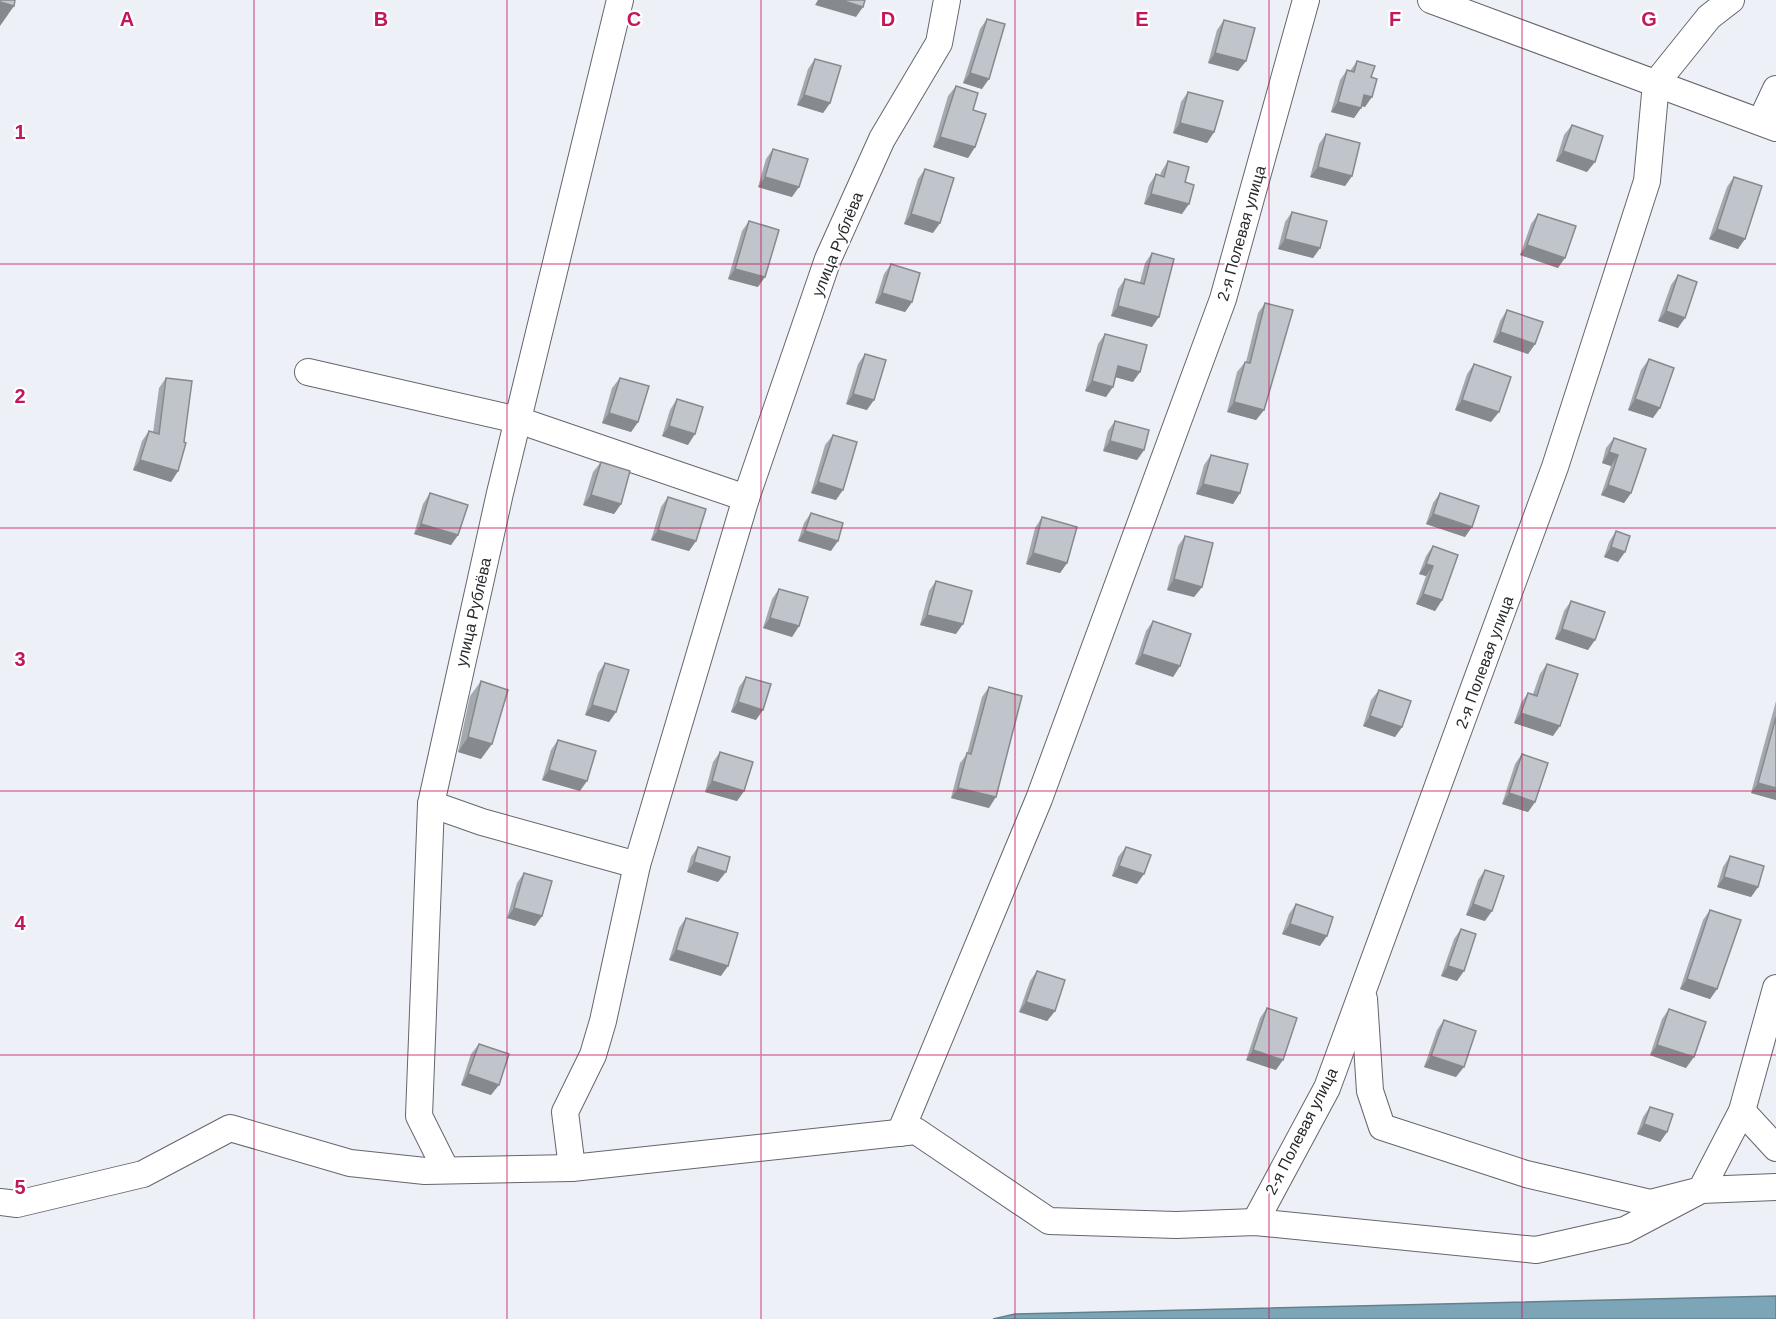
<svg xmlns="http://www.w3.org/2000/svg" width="1776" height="1319" font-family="Arial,sans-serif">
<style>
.water{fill:#7ca6b7;stroke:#63818d;stroke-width:1.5}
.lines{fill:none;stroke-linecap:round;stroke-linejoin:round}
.minor-casing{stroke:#64666c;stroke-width:28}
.minor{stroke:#fff;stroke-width:26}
.wall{fill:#a4a9af}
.shaded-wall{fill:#868a8e}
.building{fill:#bfc5cb;stroke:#868a8e;stroke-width:1.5}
.grid{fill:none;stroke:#c2185b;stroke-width:1.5;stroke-opacity:0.55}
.labels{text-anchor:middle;stroke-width:4.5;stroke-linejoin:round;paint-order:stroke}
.street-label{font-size:16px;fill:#292a2c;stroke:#fff}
.grid-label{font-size:20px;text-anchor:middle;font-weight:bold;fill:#c2185b;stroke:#fff;stroke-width:4.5;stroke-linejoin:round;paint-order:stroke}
</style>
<rect width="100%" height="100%" fill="#eef0f8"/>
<polygon class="water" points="1776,1296 1776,1319 993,1319 1015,1314"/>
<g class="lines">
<defs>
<g id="minor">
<polyline points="620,0 500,493 431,804 482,822 637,865"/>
<polyline points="1431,0 1776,128"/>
<polyline points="1761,121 1776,89"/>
<polyline points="308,372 518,420 746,498"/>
<polyline points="431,804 419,1116 446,1170"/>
<polyline points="1364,999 1370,1091 1382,1127 1526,1174 1650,1203 1701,1190 1742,1111 1776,988"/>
<polyline points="1742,1111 1776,1148"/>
<polyline points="900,1133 1039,799 1223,299 1306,0"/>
<polyline points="572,1168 565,1112 593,1055 603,1021 637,865 746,498 828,259 882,139 939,43 947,0"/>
<polyline points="0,1202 17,1204 143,1174 230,1128 350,1163 425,1171 572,1168 916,1131 1049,1221 1176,1225 1255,1222 1536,1250 1625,1230 1701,1190 1776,1187"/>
<polyline points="1255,1222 1327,1088 1555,467 1647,181 1656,83 1709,17 1731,0"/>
</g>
</defs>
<use href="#minor" class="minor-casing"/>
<use href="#minor" class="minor"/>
</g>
<g class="wall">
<polygon points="987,19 982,89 963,83 980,29"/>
<polygon points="1224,20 1246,61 1238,71 1208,63 1217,30"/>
<polygon points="815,59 830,103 823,113 797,105 808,69"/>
<polygon points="1357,61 1371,77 1365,107 1362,106 1354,118 1331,112 1340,80 1347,70 1350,71"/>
<polygon points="956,86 973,110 975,147 968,158 933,147 948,96"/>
<polygon points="1188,92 1214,132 1207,143 1173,133 1181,102"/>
<polygon points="1572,125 1587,172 1556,161 1564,135"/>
<polygon points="1326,134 1352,176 1345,186 1310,177 1319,144"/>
<polygon points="773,149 792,197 758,187 766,159"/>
<polygon points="1168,161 1185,182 1182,214 1144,204 1149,185 1156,174 1160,176 1161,172"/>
<polygon points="925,169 933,233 904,224 918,179"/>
<polygon points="1734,177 1738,249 1709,239 1727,187"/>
<polygon points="1292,212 1320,248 1313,258 1278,249 1285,222"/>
<polygon points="1538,214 1558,268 1520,255 1531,224"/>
<polygon points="749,221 758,287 728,279 742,231"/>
<polygon points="1152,253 1152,327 1111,316 1118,289 1125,279 1140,282 1145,263"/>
<polygon points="891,264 912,302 905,312 875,303 884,274"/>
<polygon points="1678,275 1678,328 1658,321 1671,285"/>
<polygon points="1265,303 1264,410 1256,420 1227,412 1237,372 1245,362 1246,362 1258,313"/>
<polygon points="1507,310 1535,344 1528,354 1493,342 1500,321"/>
<polygon points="1105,334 1133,382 1116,377 1106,397 1085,391 1098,344"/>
<polygon points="865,354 867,410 846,404 858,364"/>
<polygon points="1649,359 1653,418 1628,410 1641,370"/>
<polygon points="1474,364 1491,422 1455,410 1467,374"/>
<polygon points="166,378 184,442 178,471 171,482 133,470 142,441 149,431 153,433 159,388"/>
<polygon points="620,378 638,422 631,432 602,423 612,388"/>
<polygon points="677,399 688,445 662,436 670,410"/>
<polygon points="1115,421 1144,450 1137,460 1103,451 1108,431"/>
<polygon points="833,435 836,500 811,493 825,445"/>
<polygon points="1614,438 1631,493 1624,503 1601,495 1611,466 1602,463 1606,448"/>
<polygon points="1211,455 1240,493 1233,504 1196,494 1204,465"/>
<polygon points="601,462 621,504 614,514 583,505 593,472"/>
<polygon points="430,493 458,535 451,545 414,534 423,504"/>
<polygon points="1440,493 1465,537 1426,524 1433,503"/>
<polygon points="668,497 696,541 689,551 651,540 661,507"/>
<polygon points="811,513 831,551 798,541 804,523"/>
<polygon points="1042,517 1067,563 1060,573 1026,564 1035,528"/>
<polygon points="1616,531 1618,562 1604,557 1609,542"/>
<polygon points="1185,536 1202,587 1194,597 1167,590 1178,546"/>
<polygon points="1433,546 1442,600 1435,611 1416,604 1426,576 1419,574 1426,556"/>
<polygon points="936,581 956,634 920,625 929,591"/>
<polygon points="779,589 799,626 792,637 763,628 772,599"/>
<polygon points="1571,601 1588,650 1555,639 1564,611"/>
<polygon points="1153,621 1180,666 1173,677 1135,664 1146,631"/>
<polygon points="605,663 616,712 609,722 585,715 598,673"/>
<polygon points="1547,664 1553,736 1514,723 1521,703 1528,693 1533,694 1540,674"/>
<polygon points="746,677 756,720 731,712 739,687"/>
<polygon points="481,681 481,759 458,752 470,696"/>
<polygon points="989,687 989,808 951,798 960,763 967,754 982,697"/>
<polygon points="1379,690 1402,727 1395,737 1363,726 1371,700"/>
<polygon points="1776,701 1776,800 1751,793"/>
<polygon points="558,740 580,791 542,780 551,750"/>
<polygon points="720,752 744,791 737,801 705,792 713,762"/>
<polygon points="1522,754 1535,802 1528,812 1502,804 1515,764"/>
<polygon points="698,847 718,882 687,872 691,857"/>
<polygon points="1126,847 1137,884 1112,876 1118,857"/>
<polygon points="1730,856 1758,887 1751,897 1717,887 1723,867"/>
<polygon points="1485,870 1485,921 1466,915 1478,880"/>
<polygon points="524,873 542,916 535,926 507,918 517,883"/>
<polygon points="1296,904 1320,946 1282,934 1289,914"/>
<polygon points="1710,910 1717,989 1710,999 1680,989 1703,920"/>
<polygon points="686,918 721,976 669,960 679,928"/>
<polygon points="1461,929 1457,981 1441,976 1454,939"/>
<polygon points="1037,971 1055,1011 1047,1021 1019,1012 1030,981"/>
<polygon points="1267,1008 1276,1070 1246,1060 1260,1018"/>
<polygon points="1669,1009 1686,1068 1650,1055 1662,1019"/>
<polygon points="1444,1020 1456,1077 1424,1067 1437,1030"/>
<polygon points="479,1044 491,1095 461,1085 471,1054"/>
<polygon points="1650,1107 1667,1132 1660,1142 1637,1134 1643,1117"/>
</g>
<g class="shaded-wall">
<polygon points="818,0 841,0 863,7 856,17 815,5"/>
<polygon points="0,2 14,6 0,26"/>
<polygon points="1215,53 1246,61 1238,71 1208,63"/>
<polygon points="970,73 989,79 982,89 963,83"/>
<polygon points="804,95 830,103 823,113 797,105"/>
<polygon points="1364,95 1372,97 1365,107 1357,105"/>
<polygon points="1338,102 1361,108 1354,118 1331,112"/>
<polygon points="1180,123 1214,132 1207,143 1173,133"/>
<polygon points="940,137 975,147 968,158 933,147"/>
<polygon points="1563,151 1595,162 1587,172 1556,161"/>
<polygon points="1318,167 1352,176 1345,186 1310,177"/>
<polygon points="765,177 799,187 792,197 758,187"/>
<polygon points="1151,194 1189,204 1182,214 1144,204"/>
<polygon points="911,214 940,223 933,233 904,224"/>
<polygon points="1717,229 1745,239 1738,249 1709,239"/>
<polygon points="1285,239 1320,248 1313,258 1278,249"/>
<polygon points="1527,245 1565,258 1558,268 1520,255"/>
<polygon points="735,269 765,277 758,287 728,279"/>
<polygon points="882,293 912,302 905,312 875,303"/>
<polygon points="1118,306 1159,317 1152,327 1111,316"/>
<polygon points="1666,311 1685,318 1678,328 1658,321"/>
<polygon points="1500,332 1535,344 1528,354 1493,342"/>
<polygon points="1118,366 1140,372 1133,382 1111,376"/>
<polygon points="1092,381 1113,387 1106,397 1085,391"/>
<polygon points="853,394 874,400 867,410 846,404"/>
<polygon points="1635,399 1660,408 1653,418 1628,410"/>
<polygon points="1462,400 1499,412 1491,422 1455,410"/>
<polygon points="1234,402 1264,410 1256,420 1227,412"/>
<polygon points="609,413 638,422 631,432 602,423"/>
<polygon points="669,426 695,434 688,445 662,436"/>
<polygon points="1110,441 1144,450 1137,460 1103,451"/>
<polygon points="1609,452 1618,455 1611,466 1602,463"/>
<polygon points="140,460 178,471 171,482 133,470"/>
<polygon points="818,482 843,490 836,500 811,493"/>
<polygon points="1203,484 1240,493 1233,504 1196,494"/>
<polygon points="1608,485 1631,493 1624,503 1601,495"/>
<polygon points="591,495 621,504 614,514 583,505"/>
<polygon points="1433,514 1472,527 1465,537 1426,524"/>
<polygon points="421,524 458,535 451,545 414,534"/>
<polygon points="658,530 696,541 689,551 651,540"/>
<polygon points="805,531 838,541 831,551 798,541"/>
<polygon points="1611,547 1625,552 1618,562 1604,557"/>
<polygon points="1033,553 1067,563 1060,573 1026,564"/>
<polygon points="1426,564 1433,566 1426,576 1419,574"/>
<polygon points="1174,579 1202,587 1194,597 1167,590"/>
<polygon points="1423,594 1442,600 1435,611 1416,604"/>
<polygon points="927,615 963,624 956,634 920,625"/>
<polygon points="770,618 799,626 792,637 763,628"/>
<polygon points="1562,629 1595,640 1588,650 1555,639"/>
<polygon points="1142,654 1180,666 1173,677 1135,664"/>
<polygon points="738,702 763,710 756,720 731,712"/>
<polygon points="592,705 616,712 609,722 585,715"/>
<polygon points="1521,713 1560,726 1553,736 1514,723"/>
<polygon points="1370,716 1402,727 1395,737 1363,726"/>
<polygon points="468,737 492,744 481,759 458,752"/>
<polygon points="549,770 587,781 580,791 542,780"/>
<polygon points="712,781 744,791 737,801 705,792"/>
<polygon points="1758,783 1776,788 1776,800 1751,793"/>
<polygon points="958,788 996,797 989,808 951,798"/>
<polygon points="1509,793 1535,802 1528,812 1502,804"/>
<polygon points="694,862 726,872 718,882 687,872"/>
<polygon points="1119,866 1144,874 1137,884 1112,876"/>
<polygon points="1724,877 1758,887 1751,897 1717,887"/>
<polygon points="1473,904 1492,911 1485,921 1466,915"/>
<polygon points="514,908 542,916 535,926 507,918"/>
<polygon points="1290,924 1327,936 1320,946 1282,934"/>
<polygon points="676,950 728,966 721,976 669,960"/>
<polygon points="1448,966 1464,971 1457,981 1441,976"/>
<polygon points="1687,979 1717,989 1710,999 1680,989"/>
<polygon points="1026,1002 1055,1011 1047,1021 1019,1012"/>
<polygon points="1657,1045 1694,1057 1686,1068 1650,1055"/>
<polygon points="1253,1050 1283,1060 1276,1070 1246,1060"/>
<polygon points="1431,1056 1464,1067 1456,1077 1424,1067"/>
<polygon points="468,1074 499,1085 491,1095 461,1085"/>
<polygon points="1644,1124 1667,1132 1660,1142 1637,1134"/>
</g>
<g class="building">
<polygon points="0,0 15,0 14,6 0,2"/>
<polygon points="841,0 865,0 863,7"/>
<polygon points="987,19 1005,24 989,79 970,73"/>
<polygon points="1224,20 1255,28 1246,61 1215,53"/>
<polygon points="815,59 841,66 830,103 804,95"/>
<polygon points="1357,61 1375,66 1371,77 1377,79 1372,97 1364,95 1361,108 1338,102 1347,70 1354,72"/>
<polygon points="956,86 978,93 973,110 986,114 975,147 940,137"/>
<polygon points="1188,92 1223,101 1214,132 1180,123"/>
<polygon points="1572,125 1603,136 1595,162 1563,151"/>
<polygon points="1326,134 1360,143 1352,176 1318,167"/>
<polygon points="773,149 808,159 799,187 765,177"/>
<polygon points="1168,161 1189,167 1185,182 1194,185 1189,204 1151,194 1156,174 1164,177"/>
<polygon points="925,169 954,178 940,223 911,214"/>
<polygon points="1734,177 1762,186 1745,239 1717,229"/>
<polygon points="1292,212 1327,221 1320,248 1285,239"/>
<polygon points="1538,214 1576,226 1565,258 1527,245"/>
<polygon points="749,221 779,230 765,277 735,269"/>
<polygon points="1152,253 1174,259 1159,317 1118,306 1125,279 1144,284"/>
<polygon points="891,264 920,273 912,302 882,293"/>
<polygon points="1678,275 1697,282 1685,318 1666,311"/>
<polygon points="1265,303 1293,310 1264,410 1234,402 1245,362 1250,363"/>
<polygon points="1507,310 1543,322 1535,344 1500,332"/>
<polygon points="1105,334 1147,345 1140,372 1118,366 1113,387 1092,381"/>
<polygon points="865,354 886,360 874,400 853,394"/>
<polygon points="1649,359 1674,368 1660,408 1635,399"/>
<polygon points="1474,364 1511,377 1499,412 1462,400"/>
<polygon points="166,378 192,381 184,442 186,443 178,471 140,460 149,431 159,434"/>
<polygon points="620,378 649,386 638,422 609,413"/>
<polygon points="677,399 703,407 695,434 669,426"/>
<polygon points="1115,421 1149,430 1144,450 1110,441"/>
<polygon points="833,435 857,442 843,490 818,482"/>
<polygon points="1614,438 1646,449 1631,493 1608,485 1618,455 1609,452"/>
<polygon points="1211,455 1248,464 1240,493 1203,484"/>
<polygon points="601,462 630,471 621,504 591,495"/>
<polygon points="430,493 468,505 458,535 421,524"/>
<polygon points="1440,493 1479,506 1472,527 1433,514"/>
<polygon points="668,497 706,509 696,541 658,530"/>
<polygon points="811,513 843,523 838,541 805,531"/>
<polygon points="1042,517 1077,527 1067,563 1033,553"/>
<polygon points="1616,531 1630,536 1625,552 1611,547"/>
<polygon points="1185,536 1213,543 1202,587 1174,579"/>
<polygon points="1433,546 1458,555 1442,600 1423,594 1433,566 1426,564"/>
<polygon points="936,581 972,591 963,624 927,615"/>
<polygon points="779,589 808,597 799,626 770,618"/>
<polygon points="1571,601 1605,612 1595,640 1562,629"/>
<polygon points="1153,621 1191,634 1180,666 1142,654"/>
<polygon points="605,663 629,670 616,712 592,705"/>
<polygon points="1547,664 1578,674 1560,726 1521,713 1528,693 1537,696"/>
<polygon points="746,677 771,684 763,710 738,702"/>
<polygon points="481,681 508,690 492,744 468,737"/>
<polygon points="989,687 1022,696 996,797 958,788 967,753 971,754"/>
<polygon points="1379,690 1411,701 1402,727 1370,716"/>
<polygon points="1776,717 1776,788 1758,783"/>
<polygon points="558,740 596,751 587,781 549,770"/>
<polygon points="720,752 753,762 744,791 712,781"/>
<polygon points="1522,754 1548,763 1535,802 1509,793"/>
<polygon points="698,847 730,857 726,872 694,862"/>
<polygon points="1126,847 1151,855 1144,874 1119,866"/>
<polygon points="1730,856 1764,866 1758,887 1724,877"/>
<polygon points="1485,870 1504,876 1492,911 1473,904"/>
<polygon points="524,873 552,881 542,916 514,908"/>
<polygon points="1296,904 1333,917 1327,936 1290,924"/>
<polygon points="1710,910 1741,920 1717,989 1687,979"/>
<polygon points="686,918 738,933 728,966 676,950"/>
<polygon points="1461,929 1476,934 1464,971 1448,966"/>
<polygon points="1037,971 1065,980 1055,1011 1026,1002"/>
<polygon points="1267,1008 1297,1018 1283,1060 1253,1050"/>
<polygon points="1669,1009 1706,1022 1694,1057 1657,1045"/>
<polygon points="1444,1020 1476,1031 1464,1067 1431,1056"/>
<polygon points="479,1044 509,1054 499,1085 468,1074"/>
<polygon points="1650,1107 1673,1114 1667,1132 1644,1124"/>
</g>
<path class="grid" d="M254 0V1319M507 0V1319M761 0V1319M1015 0V1319M1269 0V1319M1522 0V1319M0 264H1776M0 528H1776M0 791H1776M0 1055H1776"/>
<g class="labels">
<g class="street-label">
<text transform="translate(1241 233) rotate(-74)" y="6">2-я Полевая улица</text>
<text transform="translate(837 244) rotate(-68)" y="6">улица Рублёва</text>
<text transform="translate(473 612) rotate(-77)" y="6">улица Рублёва</text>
<text transform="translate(1484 662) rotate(-70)" y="6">2-я Полевая улица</text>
<text transform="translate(1301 1131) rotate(-63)" y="6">2-я Полевая улица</text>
</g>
</g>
<g class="grid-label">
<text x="127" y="26">A</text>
<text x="381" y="26">B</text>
<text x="634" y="26">C</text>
<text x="888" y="26">D</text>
<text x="1142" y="26">E</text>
<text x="1395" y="26">F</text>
<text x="1649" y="26">G</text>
<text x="20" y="139">1</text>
<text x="20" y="403">2</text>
<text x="20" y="666">3</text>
<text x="20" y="930">4</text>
<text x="20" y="1194">5</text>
</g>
</svg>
